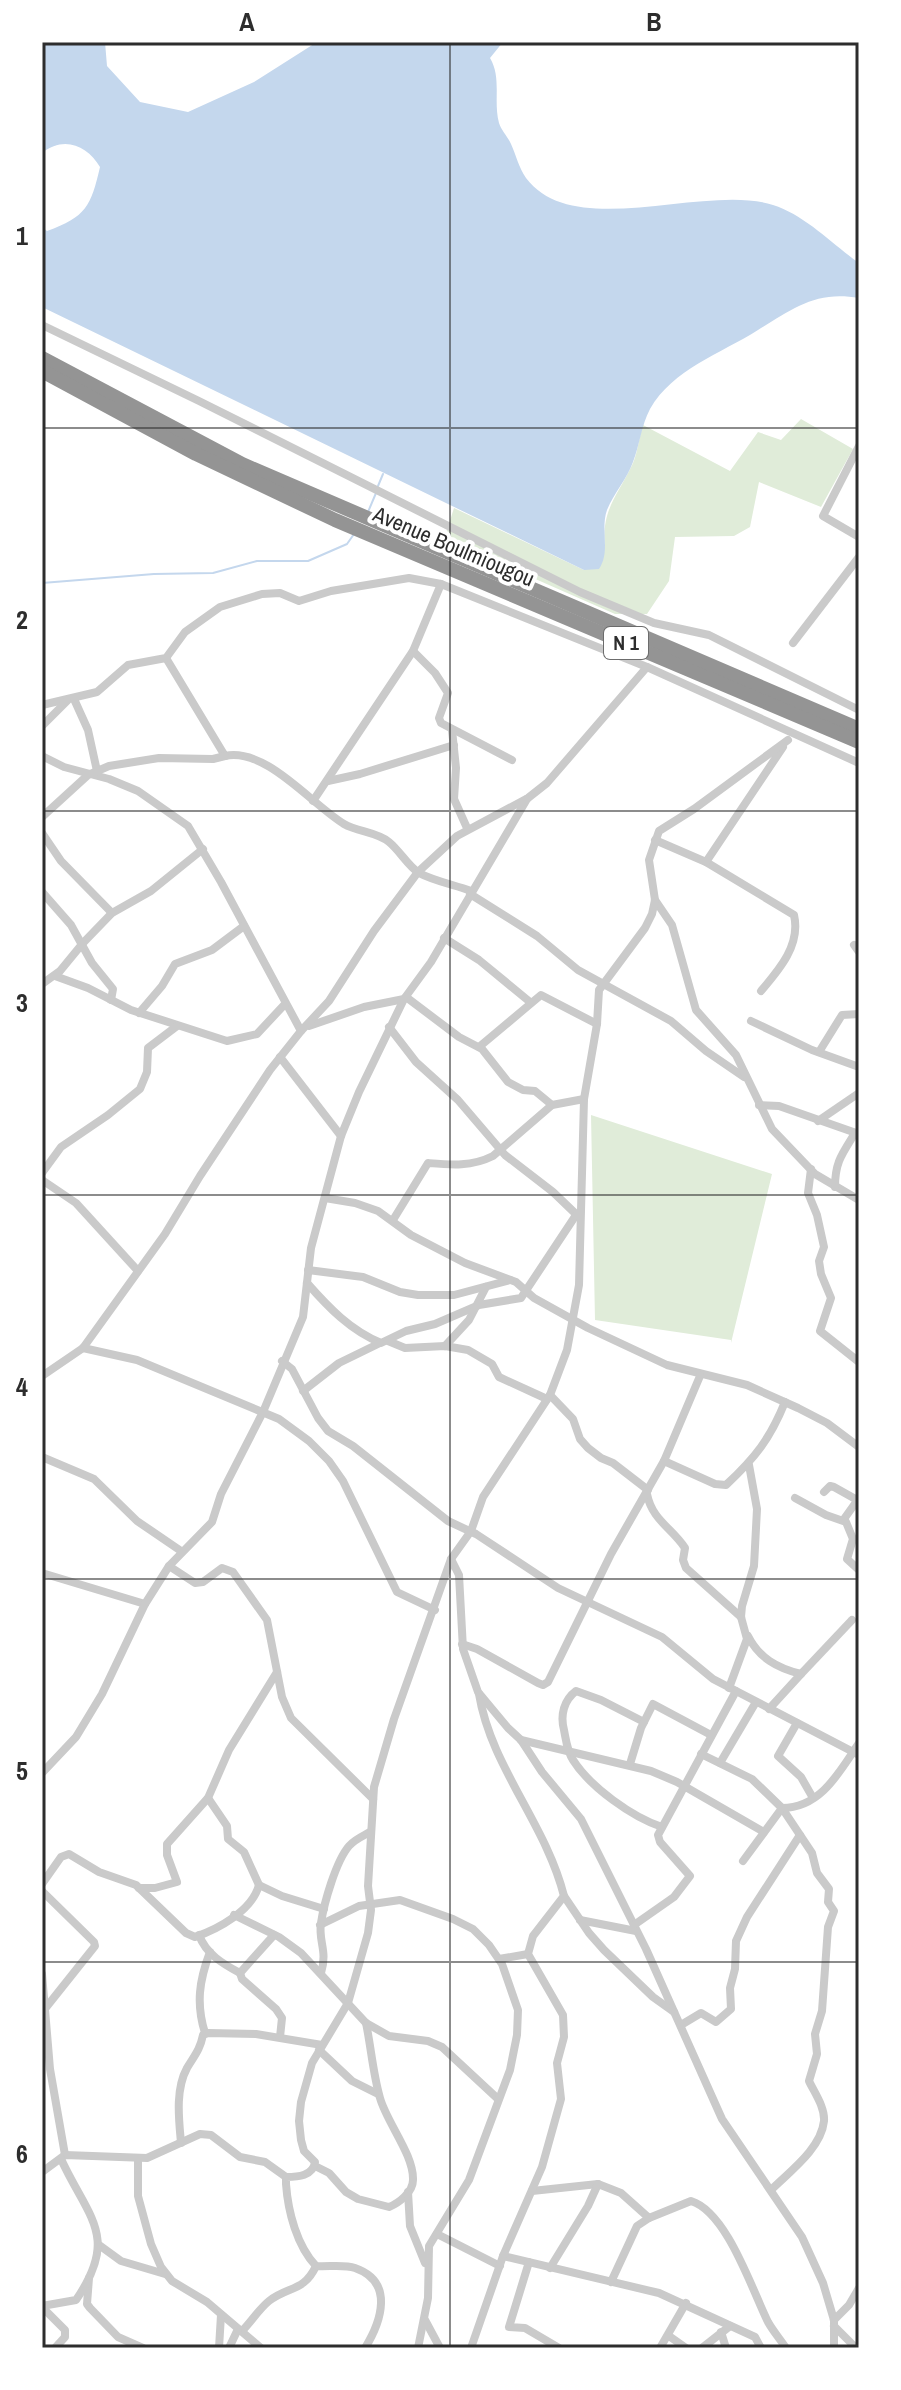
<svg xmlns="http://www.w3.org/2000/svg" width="901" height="2390" font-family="'Archivo Narrow',sans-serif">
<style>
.green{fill:#e0ecd9}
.water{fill:#c4d7ed}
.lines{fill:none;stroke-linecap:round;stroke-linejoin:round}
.stream{stroke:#c4d7ed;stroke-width:2}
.street{stroke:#cacaca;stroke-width:8}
.highway{stroke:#949494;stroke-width:14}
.grid{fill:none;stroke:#2d2d2d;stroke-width:2;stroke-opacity:0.55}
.labels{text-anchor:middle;stroke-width:8;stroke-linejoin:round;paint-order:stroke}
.shield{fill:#fff;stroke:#6c6c6c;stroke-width:2}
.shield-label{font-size:20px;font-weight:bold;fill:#2d2d2d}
.street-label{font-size:22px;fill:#2d2d2d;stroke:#fff}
.neatline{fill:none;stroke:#2d2d2d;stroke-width:3}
.grid-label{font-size:26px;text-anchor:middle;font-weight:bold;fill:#2d2d2d}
</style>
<rect width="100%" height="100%" fill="#fff"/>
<g class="green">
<path d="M801 419 853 449 821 507 759 482 750 527 734 536 675 537 669 581 647 614H615L444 539 454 508 584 570 605 546C601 509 619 494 633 463 638 451 639 437 643 425L730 471 758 432 781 440Z"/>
<polygon points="591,1115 772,1174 731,1343 731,1340 595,1320"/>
</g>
<path class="water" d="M42 42H105L107 66 140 102 188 112 254 82 317 42H503L490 58C502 78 493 101 499 123 501 130 508 137 511 144 516 155 519 168 526 178 574 242 705 183 773 205 805 215 832 244 859 263V298C816 290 792 309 758 330 720 354 673 369 650 409 641 426 640 444 633 462 627 479 614 493 607 510 600 530 611 551 599 569L584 570 42 307V227L47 231C86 217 91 206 100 167 88 146 64 135 42 153Z"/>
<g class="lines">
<g class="stream">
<polyline points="378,486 383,474"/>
<polyline points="368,512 376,493"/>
<polyline points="42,583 154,574 213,573 257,561 308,561 347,544 354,534"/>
</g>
<g class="street">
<polyline points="42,325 199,401 580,592 654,623 709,635 859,710"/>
<polyline points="859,446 823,516 859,537"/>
<polyline points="793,643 859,557"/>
<polyline points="413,651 435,673 448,693 439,718 441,723 512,760"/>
<path d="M166 658 225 756C266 747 312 805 344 824 358 832 377 832 389 842 400 851 408 866 419 873 434 881 455 885 471 891"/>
<polyline points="74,699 88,730 97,771"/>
<polyline points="42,705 97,692 128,665 166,658 185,632 220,607 262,594 280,593 299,601 331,591 409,578 441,584 647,667"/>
<polyline points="42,726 67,701"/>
<polyline points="452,730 456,768 454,799 467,828"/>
<polyline points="42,756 64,767 109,779 138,791 188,826 221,882 301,1031"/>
<polyline points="328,781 360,774 454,745"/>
<polyline points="313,801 413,651 441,584"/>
<polyline points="42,817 88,775 109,766 159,758 213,759 225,756"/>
<polyline points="42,833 61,861 112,913"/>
<path d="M655 840 706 862 794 915C801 945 779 970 761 991"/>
<polyline points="706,862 783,747"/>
<polyline points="42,892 71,925 92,963 113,989 111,1000"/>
<polyline points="470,894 537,936 578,970 671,1021 706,1051 744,1077"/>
<polyline points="655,900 672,925 696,1010 736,1055 772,1129 815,1174 859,1200"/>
<polyline points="444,938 479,960 530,1002"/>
<polyline points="854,945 859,952"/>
<polyline points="55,976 88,988 131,1010 227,1041 257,1034 285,1004"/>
<polyline points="42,984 60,971 83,943 112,913 151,891 203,849"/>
<polyline points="406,997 459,1037 482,1049 508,1082 523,1090 535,1091 552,1105"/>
<polyline points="139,1013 162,986 175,964 212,950 244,926"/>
<polyline points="751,1021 812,1050 859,1067"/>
<polyline points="309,1026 364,1007 404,999"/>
<polyline points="389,1027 416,1062 458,1100 505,1155 553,1192 579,1217"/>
<polyline points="479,1047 541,995 597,1024"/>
<polyline points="819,1052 842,1015 859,1014"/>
<polyline points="280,1057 341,1136"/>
<polyline points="759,1105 779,1106 859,1134"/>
<polyline points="818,1121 859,1093"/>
<polyline points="811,1169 808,1193 817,1215 824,1247 819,1261 821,1274 831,1298 820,1331 859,1362"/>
<polyline points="42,1173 61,1147 108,1115 140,1089 147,1072 148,1048 177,1026"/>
<polyline points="42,1180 76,1203 138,1271"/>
<path d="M835 1187C835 1162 842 1154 855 1133"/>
<polyline points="325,1198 355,1203 378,1211 411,1235 465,1263 516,1282 534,1298 588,1328 667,1365 747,1385 798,1408 827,1423 859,1447"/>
<path d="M393 1220 428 1163C451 1165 471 1167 493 1156L552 1105 584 1099"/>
<polyline points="308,1270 363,1277 400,1292 418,1295 454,1295 510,1280"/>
<path d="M307 1283C329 1308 350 1330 381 1343L406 1331 435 1324 479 1305 521 1298 576 1215"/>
<polyline points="388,1341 405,1348 445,1346 468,1350 492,1364 499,1377 547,1399"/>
<polyline points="445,1346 469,1320 486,1287"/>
<polyline points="83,1348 137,1360 279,1419 309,1441 329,1461 343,1481 397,1592 435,1610"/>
<polyline points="282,1361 292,1369 318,1418 328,1431 353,1446 448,1521 476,1534 558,1588 662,1637 713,1679 859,1755"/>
<polyline points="42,1376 83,1348 165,1234 200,1176 270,1070 301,1031 329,1001 374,931 418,872 457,836 528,798 547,783 647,667 859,763"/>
<polyline points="303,1391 339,1363 380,1343"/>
<polyline points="550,1395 573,1419 580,1439 588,1448 601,1458 613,1463 648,1490"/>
<polyline points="42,1457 94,1479 137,1521 181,1551"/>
<path d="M664 1461 715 1484 726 1485C755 1458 770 1439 785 1402"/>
<polyline points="824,1492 830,1486 834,1487 859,1501"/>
<path d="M647 1494C652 1520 672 1528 685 1548L683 1560 686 1568 741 1617"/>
<polyline points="795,1498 826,1515 846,1522 853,1539 847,1559 859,1570"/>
<polyline points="844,1519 859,1498"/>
<polyline points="451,1559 459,1575 463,1649 478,1692 508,1728 521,1740 542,1772 581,1819 646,1949 722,2119 802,2237 823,2283 834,2320 834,2348"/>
<polyline points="169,1566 195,1583 203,1582 222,1568 233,1572 267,1620 282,1697 291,1718 373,1799"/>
<polyline points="42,1573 145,1604"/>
<path d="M748 1636C759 1658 777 1668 801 1674L769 1709"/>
<polyline points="462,1644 477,1649 538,1683 543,1685 548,1682 611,1554 664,1461 700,1376"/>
<polyline points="801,1674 852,1620"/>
<polyline points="729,1688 747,1639 741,1617 742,1606 754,1566 757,1509 749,1465"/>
<path d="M644 1722 601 1700 576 1691C564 1700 560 1715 564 1730 566 1740 567 1751 573 1760 590 1787 632 1817 662 1827"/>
<polyline points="797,1723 778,1756 801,1777 813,1798"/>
<polyline points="521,1740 651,1771 677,1782 764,1832"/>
<path d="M701 1754 752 1779 782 1808 812 1853 817 1873 829 1889 828 1902 834 1911 828 1927 822 2011 815 2034 817 2054 809 2081C814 2092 825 2107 824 2121 821 2149 789 2172 771 2190"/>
<polyline points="720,1763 756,1702"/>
<polyline points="630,1764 641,1728 653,1704 711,1735"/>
<polyline points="42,1773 76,1737 102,1694 145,1604 169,1566 212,1522 221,1494 263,1412 303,1317 311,1248 341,1136 359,1092 404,999 431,962 527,799"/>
<polyline points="208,1798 227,1826 228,1839 244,1852 259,1885"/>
<path d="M743 1861 782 1808C821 1808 840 1771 859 1743"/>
<path d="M42 1884 61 1857 69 1854 99 1872 136 1885 186 1933 195 1937C218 1929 252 1911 259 1885L282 1896 324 1909"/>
<polyline points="139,1888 155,1888 177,1882 167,1855 167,1844 208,1798 229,1750 277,1672"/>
<polyline points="42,1891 94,1942 95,1946 44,2010"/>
<polyline points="564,1896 589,1933 604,1950 653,1997 674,2012"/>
<polyline points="234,1915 279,1937 301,1953 366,2023 389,2036 428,2041 442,2047 498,2099"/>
<polyline points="580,1920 636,1931"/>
<polyline points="320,1925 359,1906 400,1900 453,1919 473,1929 489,1945 502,1964 518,2010 517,2035 510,2070 469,2180 429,2246 428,2298 418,2348"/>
<polyline points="634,1925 674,1897 690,1876 660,1842 658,1835 736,1691"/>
<path d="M199 1935C206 1954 223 1964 240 1973"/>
<polyline points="274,1935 240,1973 242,1979 276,2009 282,2018 280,2037"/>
<polyline points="499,1959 528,1954"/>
<path d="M321 1973C328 1951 318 1941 321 1923 324 1903 336 1861 349 1846 355 1839 363 1836 370 1832"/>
<polyline points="42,1974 50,2069 65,2155"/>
<polyline points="681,2025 701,2013 716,2022 731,2009 730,1988 735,1969 736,1941 747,1917 800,1835"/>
<path d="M205 2033C196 2004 199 1981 210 1952"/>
<polyline points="319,2050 352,2081 378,2094"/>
<path d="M181 2143C179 2120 175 2090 187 2068 194 2056 200 2050 203 2035L208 2033 256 2034 322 2045"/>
<polyline points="138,2159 138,2196 151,2244 161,2267 172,2281 207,2302 261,2348"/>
<path d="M315 2166 329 2173 346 2192 358 2199 389 2207C399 2203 413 2192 413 2180 414 2155 387 2123 380 2098 373 2074 371 2047 366 2023"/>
<polyline points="42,2172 65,2155 147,2158 200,2134 211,2135 240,2157 265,2162 286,2177"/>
<polyline points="532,2191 598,2184"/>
<polyline points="408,2192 410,2226 425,2263"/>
<polyline points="437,2234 500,2266"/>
<polyline points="99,2245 121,2261 165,2274"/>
<polyline points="503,2256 659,2293 755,2337 761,2348"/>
<polyline points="529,2262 509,2327 525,2328 559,2348"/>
<path d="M550 2268 588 2206 598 2184 621 2193 649 2218 691 2201C727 2212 752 2290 768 2322 773 2331 780 2339 786 2348"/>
<polyline points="89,2278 87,2304 90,2308 118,2337 143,2348"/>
<polyline points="611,2282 637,2226 649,2218"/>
<path d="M42 2306 76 2300C120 2236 88 2218 61 2159"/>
<polyline points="42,2307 65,2330 65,2337 55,2348"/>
<polyline points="425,2320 440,2348"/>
<polyline points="834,2320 849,2305 859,2288"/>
<polyline points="834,2326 856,2348"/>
<path d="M242 2331C251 2322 259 2309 269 2301 288 2286 304 2292 316 2266"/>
<polyline points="721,2332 726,2348"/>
<polyline points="669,2336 686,2348"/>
<polyline points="219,2348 221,2315"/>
<polyline points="229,2348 238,2329"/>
<path d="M365 2348C381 2322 395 2282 355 2268 344 2264 328 2267 316 2266 297 2246 288 2212 286 2184V2177C298 2177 313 2176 315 2162L304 2151 301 2140 299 2121 301 2102 312 2063 348 2003 368 1933 371 1910 368 1886 374 1787 394 1719 451 1559 471 1531 483 1497 550 1395 567 1350 579 1285 584 1099 597 1024 599 990 645 928 652 914 655 900 649 860 659 831 694 809 788 740"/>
<path d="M471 2348 503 2256 542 2167 561 2099 557 2063 564 2037 563 2015 528 1954 533 1936 564 1896C546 1824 491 1767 479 1694"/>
<polyline points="660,2348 686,2303"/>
<polyline points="702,2348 730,2326"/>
</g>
<g class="highway">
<polyline points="42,358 242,464 859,729"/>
<polyline points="42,371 196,454 335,520 859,742"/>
</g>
</g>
<path class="grid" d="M450 42V2348M42 428H859M42 811H859M42 1195H859M42 1579H859M42 1962H859"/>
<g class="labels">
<rect class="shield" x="604" y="627" width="44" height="32" rx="6"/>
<g class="shield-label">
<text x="626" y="650">N 1</text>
</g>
<g class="street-label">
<text transform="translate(454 546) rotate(23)" y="8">Avenue Boulmiougou</text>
</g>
</g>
<rect width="901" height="2390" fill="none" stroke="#ffffff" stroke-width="88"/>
<rect x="44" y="44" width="813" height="2302" class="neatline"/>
<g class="grid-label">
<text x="247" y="31">A</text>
<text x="654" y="31">B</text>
<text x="22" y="245">1</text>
<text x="22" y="629">2</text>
<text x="22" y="1012">3</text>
<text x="22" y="1396">4</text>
<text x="22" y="1780">5</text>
<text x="22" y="2163">6</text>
</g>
</svg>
